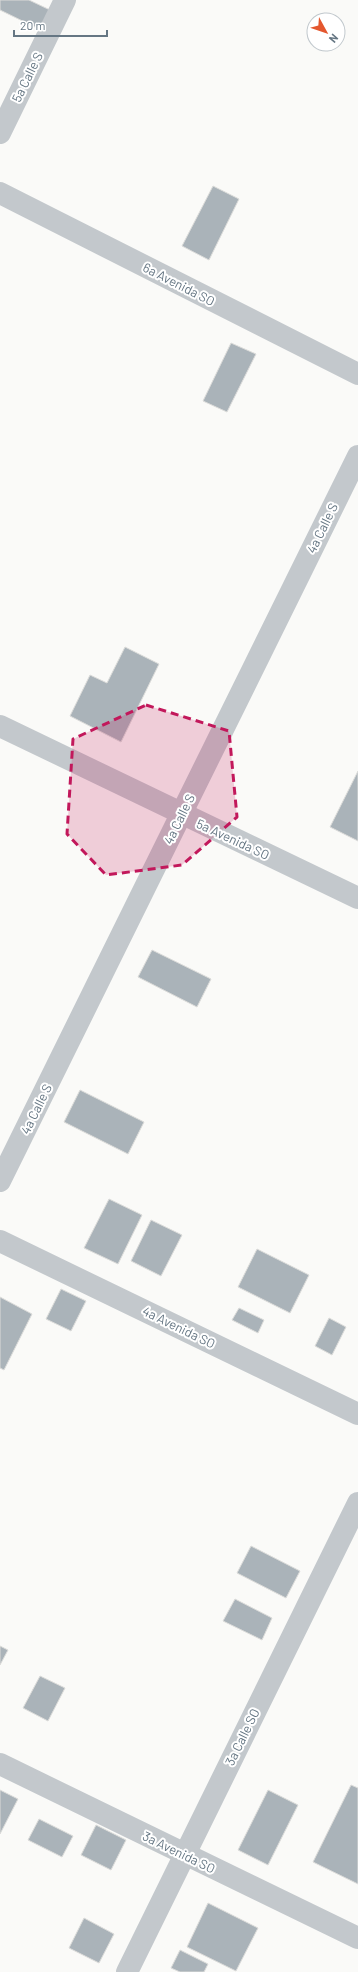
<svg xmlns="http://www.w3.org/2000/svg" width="358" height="1972" font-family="Barlow,sans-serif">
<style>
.building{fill:#aab3b9;stroke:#dcdcda}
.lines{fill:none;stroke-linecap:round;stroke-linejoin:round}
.minor{stroke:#c3c8cc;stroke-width:22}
.marked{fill:#c2185b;fill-opacity:0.2;stroke:#c2185b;stroke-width:3;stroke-dasharray:8 5;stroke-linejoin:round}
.labels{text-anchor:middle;stroke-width:4;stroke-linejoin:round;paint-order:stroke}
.street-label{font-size:13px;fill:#657683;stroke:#fff}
</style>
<rect width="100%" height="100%" fill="#fafaf8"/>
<g class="building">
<polygon points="0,0 29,0 50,10 41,30 0,10"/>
<polygon points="213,186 239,199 209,260 182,246"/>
<polygon points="231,343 256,354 227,412 203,401"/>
<polygon points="125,647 159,664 121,742 70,716 90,675 107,683"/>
<polygon points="358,771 358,841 330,827"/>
<polygon points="152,950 211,979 197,1007 138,977"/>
<polygon points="80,1090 144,1122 128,1154 64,1122"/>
<polygon points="109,1199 142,1215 118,1264 84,1248"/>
<polygon points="151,1220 182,1235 161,1276 131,1261"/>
<polygon points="257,1249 309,1275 290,1313 238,1287"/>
<polygon points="61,1289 86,1301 71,1331 46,1319"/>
<polygon points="0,1297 32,1314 4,1370 0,1368"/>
<polygon points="239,1308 264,1320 258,1333 232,1320"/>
<polygon points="329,1318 346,1327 332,1355 315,1346"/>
<polygon points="251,1546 300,1571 286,1598 237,1573"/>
<polygon points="235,1599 272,1618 262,1640 223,1621"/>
<polygon points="0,1646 8,1650 0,1665"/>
<polygon points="40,1676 65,1688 48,1721 23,1708"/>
<polygon points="351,1785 358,1788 358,1884 313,1862"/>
<polygon points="0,1790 18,1799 0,1834"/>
<polygon points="268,1790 298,1805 268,1865 238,1850"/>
<polygon points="39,1819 73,1836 62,1857 28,1840"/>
<polygon points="96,1825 126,1840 111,1870 81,1855"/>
<polygon points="208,1903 258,1928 236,1971 187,1947"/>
<polygon points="84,1918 114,1934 99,1963 69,1948"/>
<polygon points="180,1950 208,1964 204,1972 180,1972 171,1968"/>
</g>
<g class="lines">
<g class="minor">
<polyline points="0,133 65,0"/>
<polyline points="0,193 358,374"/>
<polyline points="0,726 358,898"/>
<polyline points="0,1181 358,456"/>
<polyline points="0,1241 358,1414"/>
<polyline points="0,1764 358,1938"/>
<polyline points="127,1972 358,1503"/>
</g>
</g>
<path class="marked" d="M146 705 229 731 237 817 182 865 106 875 67 834 73 739Z"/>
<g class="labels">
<g class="street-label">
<text transform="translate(27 77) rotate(-64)" y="5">5a Calle S</text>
<text transform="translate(179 284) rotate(27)" y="5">6a Avenida SO</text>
<text transform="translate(322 528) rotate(-64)" y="5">4a Calle S</text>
<text transform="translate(179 819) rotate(-64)" y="5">4a Calle S</text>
<text transform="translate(233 839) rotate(25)" y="5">5a Avenida SO</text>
<text transform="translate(36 1109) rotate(-64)" y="5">4a Calle S</text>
<text transform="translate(179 1327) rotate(26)" y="5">4a Avenida SO</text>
<text transform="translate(242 1737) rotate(-64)" y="5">3a Calle SO</text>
<text transform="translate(179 1852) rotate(26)" y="5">3a Avenida SO</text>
</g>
</g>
<g transform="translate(326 32) rotate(130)"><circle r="19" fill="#ffffff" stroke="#c1c8cd"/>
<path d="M0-3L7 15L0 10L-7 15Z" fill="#e4572e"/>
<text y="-6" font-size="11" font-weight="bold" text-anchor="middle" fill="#657683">N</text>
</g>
<path d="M14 30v6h93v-6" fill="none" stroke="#657683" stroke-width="2"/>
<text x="20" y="30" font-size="12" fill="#657683" stroke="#ffffff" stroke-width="3" paint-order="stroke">20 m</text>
</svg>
